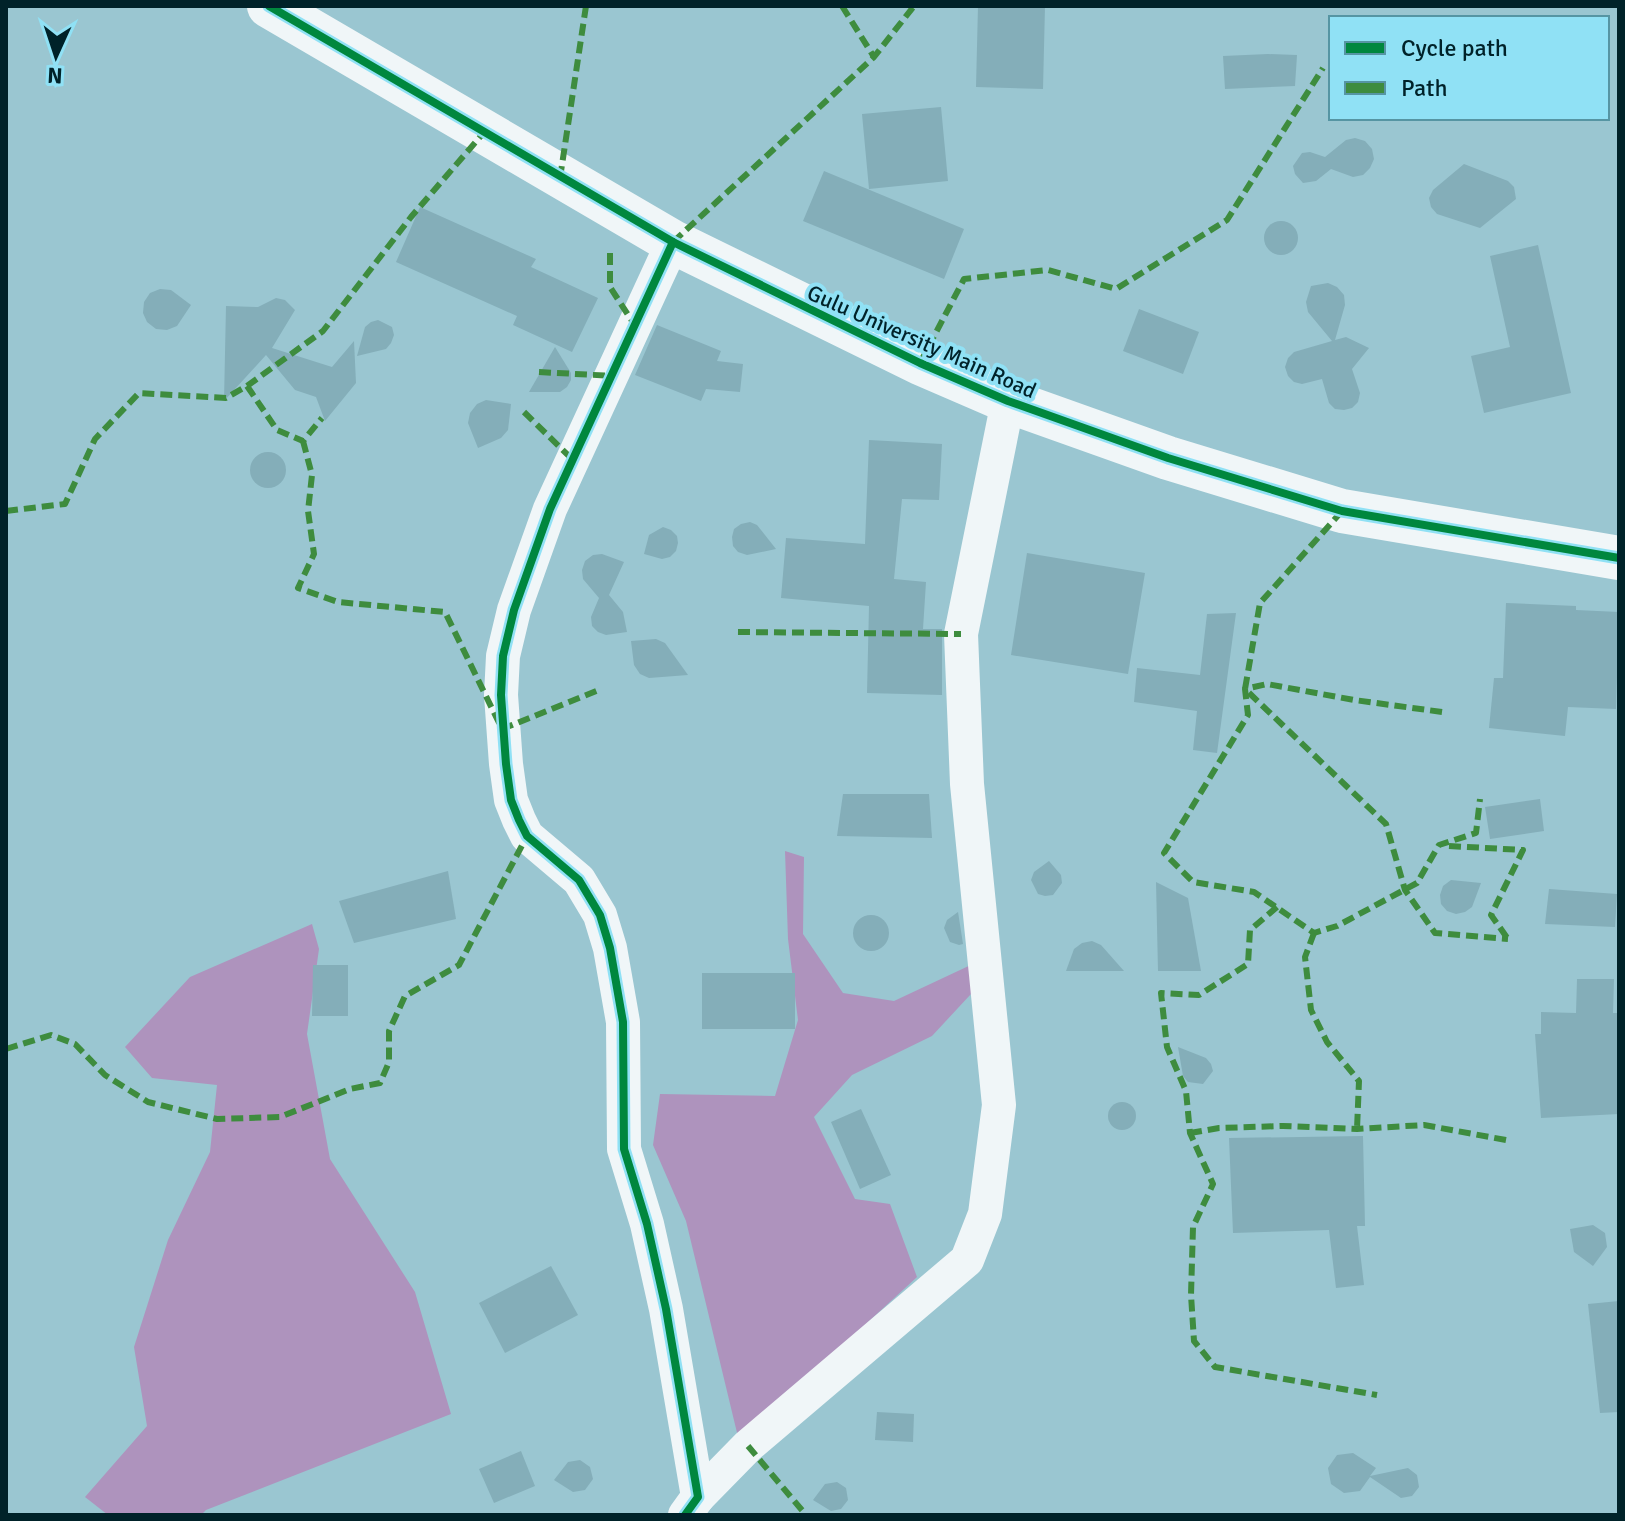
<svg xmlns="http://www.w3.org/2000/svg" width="1625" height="1521" font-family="Signika,sans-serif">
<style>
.forest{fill:#ae93bd}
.building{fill:#84aeb9}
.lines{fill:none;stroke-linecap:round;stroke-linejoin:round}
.street{stroke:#f0f6f8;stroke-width:34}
.secondary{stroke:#f0f6f8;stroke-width:44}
.quiet{stroke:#3e8c3e;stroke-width:6;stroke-dasharray:12 6;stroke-linecap:butt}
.cycleway-casing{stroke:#90e1f5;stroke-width:13}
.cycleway{stroke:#00873e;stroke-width:8}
.labels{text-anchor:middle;stroke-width:8;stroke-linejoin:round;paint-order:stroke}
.street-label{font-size:22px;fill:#002229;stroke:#90e1f5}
</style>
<rect width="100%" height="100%" fill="#9ac6d1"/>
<g class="forest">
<polygon points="785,851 804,857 803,934 843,993 894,1001 975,963 971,994 932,1036 852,1075 814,1117 855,1199 890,1204 917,1277 739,1441 686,1221 653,1145 660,1094 775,1096 798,1020 788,939"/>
<polygon points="312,924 319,949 307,1034 330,1159 415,1292 451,1414 206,1510 201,1515 108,1515 85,1497 147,1426 134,1347 168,1240 210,1152 217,1085 152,1078 125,1047 190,977"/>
</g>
<g class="building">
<polygon points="978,6 1045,6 1043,89 976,87"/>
<polygon points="1268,54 1297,55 1295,86 1225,89 1223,56"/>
<polygon points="941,107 948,181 869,189 862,114"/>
<polygon points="1355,138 1365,141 1372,149 1374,159 1370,168 1363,175 1353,177 1331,169 1316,181 1303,183 1295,174 1293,166 1302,153 1310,152 1325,157 1346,140"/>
<polygon points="1464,164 1508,181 1514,187 1516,199 1480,228 1437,214 1431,207 1429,198 1433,190"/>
<polygon points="824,171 964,229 944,279 803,221"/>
<polygon points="420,207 536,259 531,267 598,298 572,352 513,325 517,316 396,262"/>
<circle cx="1281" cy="238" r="17"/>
<polygon points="1538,245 1571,393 1484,413 1471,356 1510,347 1490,256"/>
<polygon points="1328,283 1337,287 1344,295 1345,305 1335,340 1346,337 1369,348 1352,369 1360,393 1358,402 1352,408 1344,410 1335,409 1329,403 1322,379 1302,384 1294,382 1288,376 1285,367 1288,358 1294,352 1332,341 1308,312 1306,302 1311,286"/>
<polygon points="160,289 171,290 191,305 177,326 167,330 156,329 147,322 143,313 144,302 150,293"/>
<polygon points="276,298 285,300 295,310 272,348 332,367 354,341 356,383 325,421 316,397 295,390 266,355 224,401 226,306 258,307"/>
<polygon points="1139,309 1199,332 1183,374 1123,351"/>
<polygon points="378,320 392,327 394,335 391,343 386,349 357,356 365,327 371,322"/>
<polygon points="657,325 721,351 717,361 743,364 740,392 706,389 701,401 635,375"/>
<polygon points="555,347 571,373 571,380 567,387 560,392 529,392"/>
<polygon points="486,400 511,404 508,430 501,438 478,448 468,423 470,413 477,404"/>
<polygon points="869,440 942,444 939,500 902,499 894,579 926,582 923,629 942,629 942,695 867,693 869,606 781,598 786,538 865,544"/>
<circle cx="268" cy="470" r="18"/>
<polygon points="750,522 757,525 776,549 747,555 738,552 733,546 732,537 734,529 741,524"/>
<polygon points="663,527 671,530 677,536 678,543 676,551 670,557 662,559 644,554 649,535"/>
<polygon points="1027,553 1145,573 1128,674 1011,655"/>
<polygon points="602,554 624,562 609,595 623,612 627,632 606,635 598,632 592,626 591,617 599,598 583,579 582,570 585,561 593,555"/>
<polygon points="1506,603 1576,606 1576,610 1619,612 1616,709 1568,707 1565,736 1489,728 1494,678 1503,678"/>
<polygon points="1236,613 1217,753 1193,750 1197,711 1134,702 1137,668 1200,675 1207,614"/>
<polygon points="656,639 665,643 688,675 649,678 640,674 634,665 631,641"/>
<polygon points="843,794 929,794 932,838 837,836"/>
<polygon points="1540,799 1544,831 1490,839 1485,807"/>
<polygon points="1049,861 1061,875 1062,883 1053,895 1045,896 1038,894 1031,880 1034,872"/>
<polygon points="448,871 456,919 354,943 339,901"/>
<polygon points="1451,880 1481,883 1472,907 1465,912 1456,914 1447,911 1441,904 1440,895 1443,886"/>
<polygon points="1156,882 1188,898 1201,971 1158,971"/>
<polygon points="1549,889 1617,894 1615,927 1545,924"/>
<polygon points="958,912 963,944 959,945 950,942 944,928 947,920"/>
<circle cx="871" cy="933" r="18"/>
<polygon points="1092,941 1101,945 1124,971 1066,971 1074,949 1082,943"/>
<polygon points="313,965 348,965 348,1016 312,1016"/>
<rect x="702" y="973" width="93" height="56"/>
<polygon points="1577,979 1614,979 1613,1013 1619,1013 1619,1114 1541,1118 1535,1034 1541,1034 1541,1012 1576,1013"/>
<polygon points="1178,1047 1206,1058 1211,1064 1213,1071 1203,1084 1188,1082 1183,1076"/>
<circle cx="1122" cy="1116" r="14"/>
<polygon points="861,1109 891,1175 860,1189 831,1122"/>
<polygon points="1363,1136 1365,1226 1357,1226 1364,1285 1336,1288 1329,1230 1233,1233 1229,1138"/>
<polygon points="1593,1225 1605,1233 1607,1247 1593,1266 1574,1252 1570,1229"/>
<polygon points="551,1266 578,1315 505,1353 479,1303"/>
<polygon points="1619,1301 1619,1412 1600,1413 1588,1304"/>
<polygon points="877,1412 914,1414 913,1442 875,1440"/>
<polygon points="521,1451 535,1486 494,1503 479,1469"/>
<polygon points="1353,1453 1376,1468 1370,1476 1408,1468 1417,1475 1419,1487 1412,1496 1401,1498 1370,1477 1360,1491 1344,1493 1331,1484 1328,1468 1337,1455"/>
<polygon points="580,1460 590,1467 593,1479 585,1490 573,1492 554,1480 568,1462"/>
<polygon points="837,1482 846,1488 848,1500 841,1509 831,1511 813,1500 825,1484"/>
</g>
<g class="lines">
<g class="street">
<polyline points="673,242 550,509 514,610 503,656 501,695 506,764 511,800 519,820 527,836 579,880 600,915 610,948 623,1022 624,1149 647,1224 666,1309 698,1497 685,1515"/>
<polyline points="698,1497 748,1446 967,1260 985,1214 999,1105 967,784 961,634 1008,401"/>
</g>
<polyline class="secondary" points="269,6 673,242 920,363 1008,401 1168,458 1342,511 1619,558"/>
<g class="quiet">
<polyline points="842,6 874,57"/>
<polyline points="560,178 586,6"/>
<polyline points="673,242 874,57 914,6"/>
<polyline points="610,253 610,287 634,324"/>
<polyline points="920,363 964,279 1048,270 1116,289 1227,220 1323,68"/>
<polyline points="539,372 614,376"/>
<polyline points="247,386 277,430 303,441 322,418"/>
<polyline points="524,412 573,460"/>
<polyline points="303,441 312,475 308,511 314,554 298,588 338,602 445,612 502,729 599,690"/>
<polyline points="6,511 65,504 95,439 139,393 226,398 247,386 323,331 411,217 486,130"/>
<polyline points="1342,511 1260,603 1245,689 1386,824 1405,890 1435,933 1508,939"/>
<polyline points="738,632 961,634"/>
<polyline points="1442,712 1354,700 1267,684 1245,689 1248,715 1164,853 1193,882 1254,892 1314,933 1337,926 1417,883 1439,845 1476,833 1480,799"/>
<polyline points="1449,846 1523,850 1491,915 1508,939"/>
<polyline points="1277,907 1250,930 1248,964 1199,995 1161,993 1167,1047 1186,1091 1190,1133 1213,1184 1193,1227 1191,1295 1194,1341 1215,1367 1377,1395"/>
<polyline points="1314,933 1305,957 1311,1010 1327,1042 1359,1081 1357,1129"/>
<polyline points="6,1049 51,1035 75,1044 105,1075 148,1102 217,1119 280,1117 350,1089 380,1083 389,1062 389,1031 405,996 459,965 527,836"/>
<polyline points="1190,1133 1219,1128 1283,1126 1357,1129 1424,1125 1506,1140"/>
<polyline points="748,1446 806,1515"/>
</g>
<defs>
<g id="cycleway">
<polyline points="269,6 673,242 920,363 1008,401 1168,458 1342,511 1619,558"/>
<polyline points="673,242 550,509 514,610 503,656 501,695 506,764 511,800 519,820 527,836 579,880 600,915 610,948 623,1022 624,1149 647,1224 666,1309 698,1497 685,1515"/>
</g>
</defs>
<use href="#cycleway" class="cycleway-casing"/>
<use href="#cycleway" class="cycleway"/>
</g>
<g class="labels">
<g class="street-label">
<text transform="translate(922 341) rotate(24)" y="8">Gulu University Main Road</text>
</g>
</g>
<rect width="1625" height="1521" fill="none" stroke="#002229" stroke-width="16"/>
<rect x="1329" y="16" width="280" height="104" fill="#90e1f5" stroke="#5695a3" stroke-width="2"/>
<rect x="1345" y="42" width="40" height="12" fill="#00873e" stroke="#5695a3" stroke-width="2"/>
<text x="1401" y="56" font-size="24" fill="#002229">Cycle path</text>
<rect x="1345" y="82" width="40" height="12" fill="#3e8c3e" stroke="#5695a3" stroke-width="2"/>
<text x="1401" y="96" font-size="24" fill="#002229">Path</text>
<g transform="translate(56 56) rotate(183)" stroke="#90e1f5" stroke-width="6" paint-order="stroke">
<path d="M0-6L14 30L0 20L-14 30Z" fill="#002229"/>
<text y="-12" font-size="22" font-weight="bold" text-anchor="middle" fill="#002229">N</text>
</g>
</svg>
